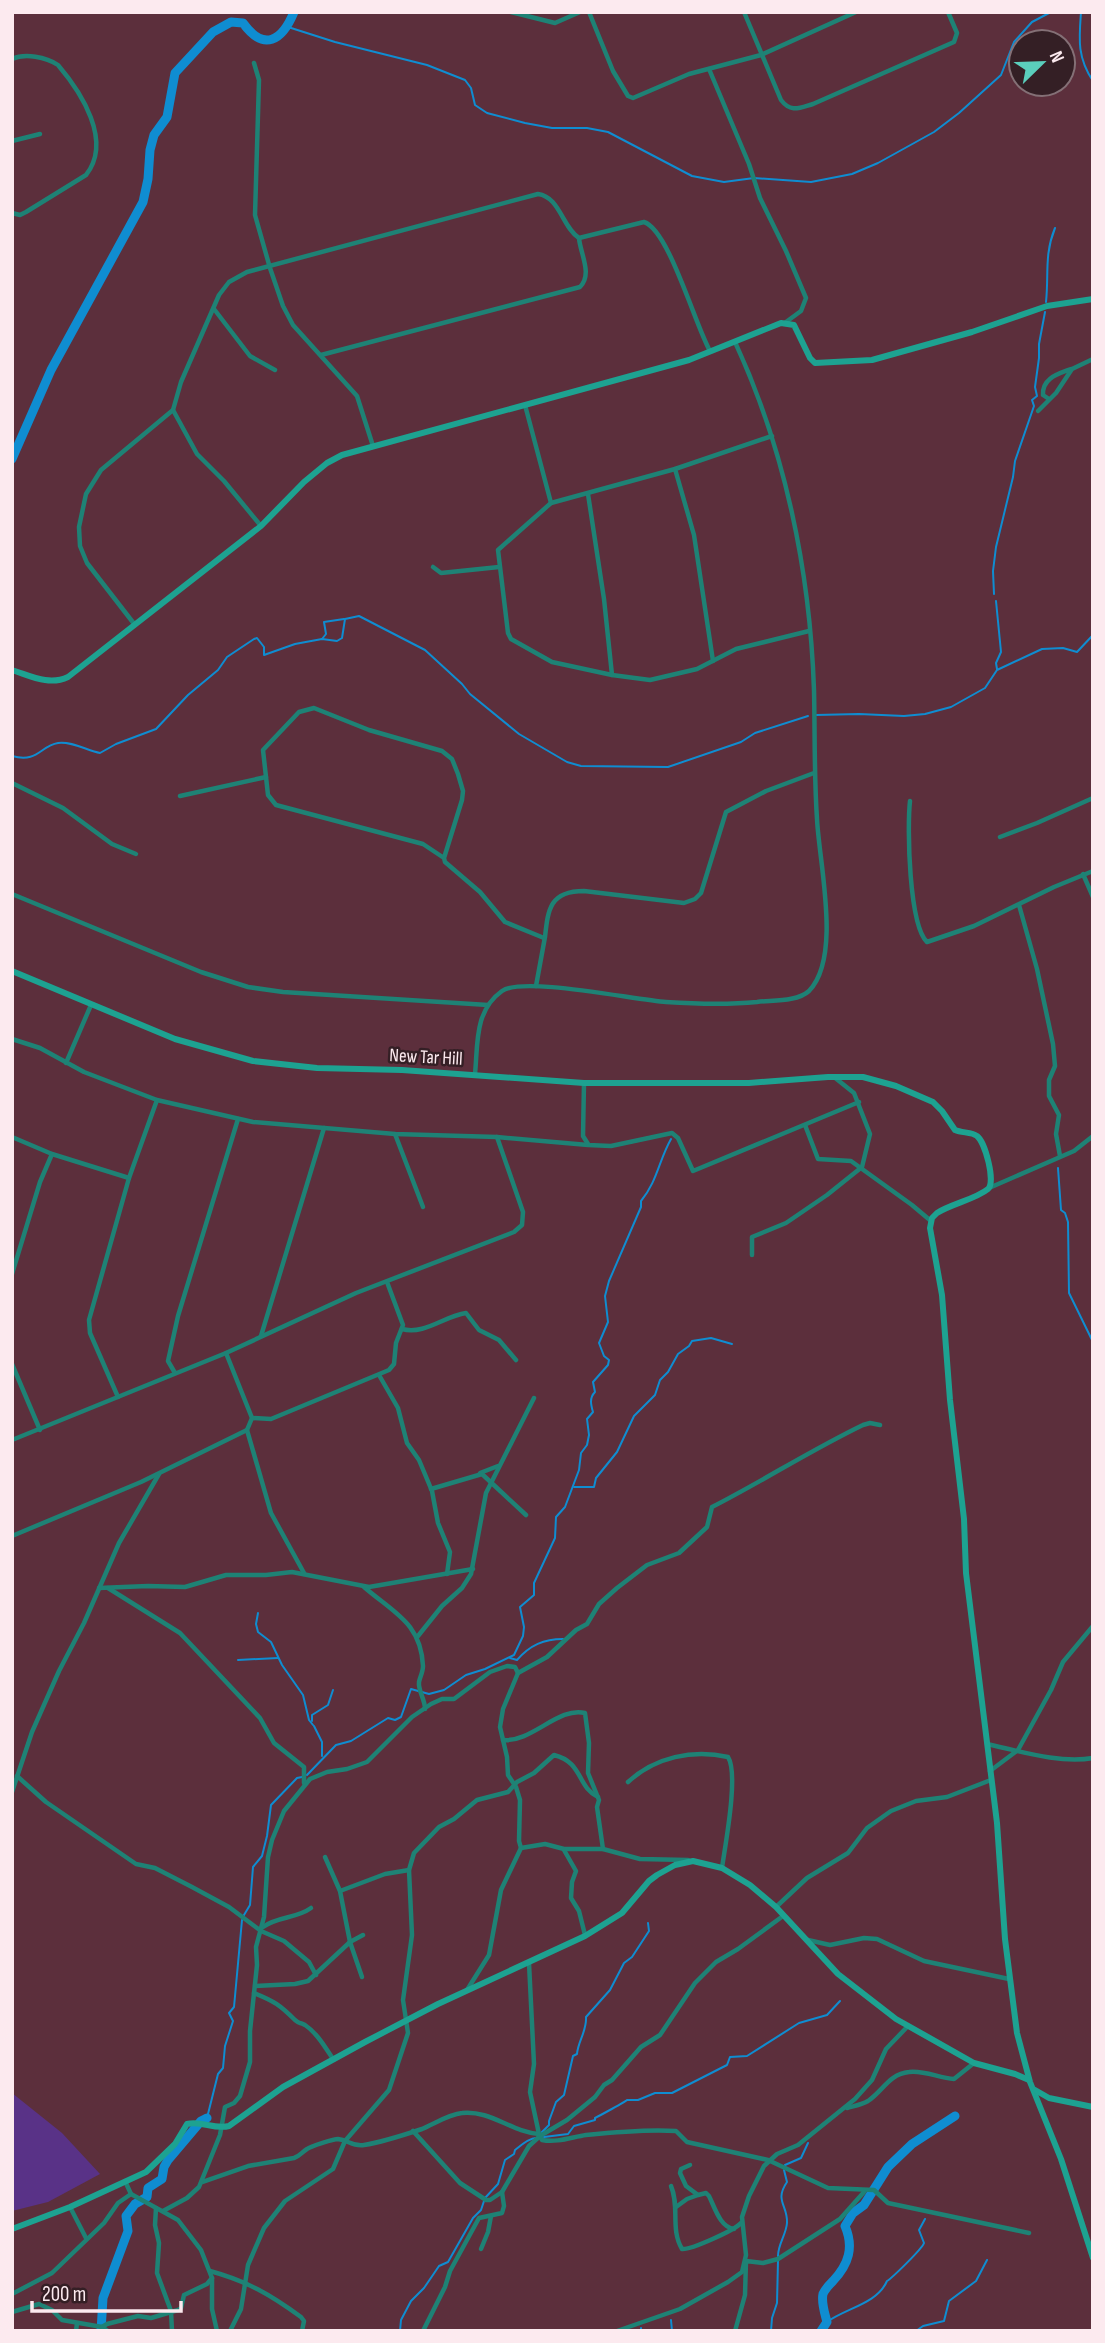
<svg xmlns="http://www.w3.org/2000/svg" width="1105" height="2343" font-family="'Sofia Sans Condensed',sans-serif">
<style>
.green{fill:#593287}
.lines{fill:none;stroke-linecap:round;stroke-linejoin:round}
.stream{stroke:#0f8dd1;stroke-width:2}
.river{stroke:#0f8dd1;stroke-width:9}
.street{stroke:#1e8275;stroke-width:4.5}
.secondary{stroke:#1da291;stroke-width:6}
.labels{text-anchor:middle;stroke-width:5;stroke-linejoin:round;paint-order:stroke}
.street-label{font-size:19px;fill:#fceaef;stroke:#341f25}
</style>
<rect width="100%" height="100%" fill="#5c2f3c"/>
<polygon class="green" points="12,2093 62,2133 100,2174 48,2202 12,2211"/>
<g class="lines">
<g class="stream">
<path d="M1081 12C1079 39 1077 57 1093 81"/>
<polyline points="288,27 335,42 427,65 465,80 471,88 475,105 487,113 525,123 552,128 587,128 608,132 692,176 724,182 754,178 811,182 852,174 878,163 934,132 959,113 1001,75 1014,42 1032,22 1051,12"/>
<path d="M1046 302C1049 274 1044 255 1055 228"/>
<polyline points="994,594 993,571 996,547 1013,477 1015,461 1034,406 1032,400 1037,396 1035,387 1039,358 1039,344 1045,312"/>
<polyline points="996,601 1001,652 996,663 997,669"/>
<polyline points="322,639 326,634 324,622 344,619"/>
<polyline points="816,715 859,714 904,716 925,714 951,707 985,688 997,670 1042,649 1063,648 1077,652 1093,635"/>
<path d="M12 756C38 763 40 746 58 743 72 741 88 751 100 753L116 744 156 729 188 695 218 670 227 657 254 639 257 638 264 647V655L295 644 322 639 337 641 342 638 345 619 359 616 425 650 462 684 470 694 519 734 567 762 581 766 668 767 741 742 755 733 808 716"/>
<polyline points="1058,1168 1061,1210 1065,1213 1068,1222 1069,1293 1093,1342"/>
<polyline points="574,1487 594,1487 596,1478 617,1452 634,1416 655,1395 660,1380 668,1372 678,1354 689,1346 692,1341 711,1338 732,1344"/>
<polyline points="258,1613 256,1624 258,1632 271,1642 282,1665 303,1695 309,1720 313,1725"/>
<path d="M510 1658 517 1660C530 1645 544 1639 563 1639"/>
<polyline points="238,1660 278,1658"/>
<polyline points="312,1721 312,1715 328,1705 333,1690"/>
<polyline points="314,1726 322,1742 322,1756"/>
<path d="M307 1775 336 1745 351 1741 388 1718 395 1720 401 1717 411 1689 429 1694 444 1690 466 1675 485 1669 514 1655 523 1636 524 1627 520 1607 534 1595V1583L555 1538 556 1517 565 1507 579 1470 581 1453 587 1445 589 1435 587 1419 593 1412C591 1405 589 1398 595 1392L593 1382 608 1365 609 1360 604 1356 599 1343 608 1322 605 1296 609 1281 641 1207V1201C657 1182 659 1160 671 1139"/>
<polyline points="244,1915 250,1905 253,1867 262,1856 267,1836 271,1805 297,1778 302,1777"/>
<polyline points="207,2118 218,2074 223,2068 225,2046 233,2021 229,2013 234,2007 242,1920"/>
<path d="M542 2132 549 2125V2121L556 2102 564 2095 573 2056 577 2054C578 2041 587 2031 586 2017L610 1990 624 1963 632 1957 649 1931 648 1923"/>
<path d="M544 2137 568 2134 574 2126 595 2120V2118C599 2116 625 2102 627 2100H638L655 2093H672L727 2065 730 2057 747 2056 799 2023 827 2015 840 2001"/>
<polyline points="785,2165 801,2158 808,2143"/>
<path d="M778 2256C778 2244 786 2235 787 2223 788 2205 774 2201 787 2182L784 2170"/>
<polyline points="671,2320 672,2331"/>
<path d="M827 2322C846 2308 877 2304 887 2281 892 2278 922 2249 924 2243L919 2230 925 2219"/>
<path d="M400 2331 401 2320 411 2301 424 2288 439 2266 448 2262 473 2218 481 2210 485 2198 498 2184 505 2160 514 2154 515 2150C521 2145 529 2138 536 2138"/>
<polyline points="641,2331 641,2328"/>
<polyline points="771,2331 772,2318 777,2303 778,2261"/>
<polyline points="916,2331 923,2326 944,2321 949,2301 976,2281 987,2260"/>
</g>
<g class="river">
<path d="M12 459 51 370 143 202 148 179 150 150 154 135 167 117 175 73 213 32 231 22 243 23C264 52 282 41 294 12"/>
<polyline points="101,2331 103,2298 128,2231 126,2216 135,2204 147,2197 148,2188 162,2179 164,2167 168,2160 201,2121 207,2118"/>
<path d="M821 2331 827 2322C825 2314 821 2303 823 2294 825 2289 829 2285 833 2281 849 2264 854 2247 845 2226L853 2213 864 2205 888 2167 912 2144 955 2116"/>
</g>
<g class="street">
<polyline points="511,12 555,23 580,12"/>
<polyline points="589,12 613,71 628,96 633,98 689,74 761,55 856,12"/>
<path d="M744 12 781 100C791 113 799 108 813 104L954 42 957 33 948 12"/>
<path d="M12 59C25 53 46 57 58 65 81 92 113 141 86 175L26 212 20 215 12 213"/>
<polyline points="254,63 259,80 255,215 270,268 283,306 293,325 357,396 373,446"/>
<polyline points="709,69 749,164 760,198 786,251 806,298 801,311 786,322"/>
<polyline points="12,141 40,134"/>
<polyline points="214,309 250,356 275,370"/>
<path d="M321 355 580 287C593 274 580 253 579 238"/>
<path d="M1049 399 1043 395C1042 378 1058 374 1071 369"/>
<polyline points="525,405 551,503"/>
<polyline points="1038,411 1056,393 1072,369 1093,359"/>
<polyline points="772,436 675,469 551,503 498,550 508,633 511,639 552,662 612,675 650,680 697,669 736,649 809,631"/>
<polyline points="675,469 694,535 713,661"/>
<polyline points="588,494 604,599 612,675"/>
<path d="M261 526 224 481 197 454 173 410 181 382 219 295 229 282 247 272 538 194C560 197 562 227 579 238L644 222C669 230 695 325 710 351"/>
<polyline points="433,567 441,573 499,567"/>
<polyline points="135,625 87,563 80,546 79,527 86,494 101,470 173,410"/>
<polyline points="12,783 63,808 112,844 136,854"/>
<polyline points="180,796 266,777"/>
<path d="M910 801C907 828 909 925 927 942L974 926 1054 887 1093 871"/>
<polyline points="1000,837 1037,823 1093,798"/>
<polyline points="444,858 462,800 463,791 458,774 452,759 442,751 369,730 314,708 299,712 263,750 268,795 276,805 423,844 444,858 445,862 480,892 505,922 544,938"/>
<polyline points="1083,874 1093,897"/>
<polyline points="12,894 201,972 248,987 283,992 488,1005"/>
<polyline points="1019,905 1037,969 1053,1044 1055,1066 1049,1080 1049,1096 1059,1115 1056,1134 1060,1156"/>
<path d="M536 986C539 970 542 954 545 937 548 909 550 891 584 891L684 903 695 899 701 893 726 812 766 791 814 773"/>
<polyline points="12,1039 40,1048 84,1072 157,1100 253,1122 395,1134 497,1137 588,1145 611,1146 672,1133 678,1138 693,1171 859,1102"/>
<polyline points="66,1063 91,1005"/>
<path d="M475 1074C478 1044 474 1011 502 991 523 976 635 1000 666 1002 697 1004 726 1005 757 1002 772 1000 797 1002 809 991 842 957 819 863 817 819 814 776 815 733 814 690 810 571 785 450 735 342"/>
<polyline points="584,1083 583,1136 588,1144"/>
<polyline points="805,1125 818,1159 851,1161 912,1205 931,1221"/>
<polyline points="395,1134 423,1207"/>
<polyline points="12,1137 52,1154 129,1178"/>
<polyline points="989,1188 1074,1151 1093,1136"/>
<polyline points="752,1255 752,1237 786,1223 827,1195 862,1167 870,1134 854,1093 834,1077"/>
<polyline points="12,1274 40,1182 52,1154"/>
<path d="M402 1329C425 1335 444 1316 466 1313L479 1330 499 1340 516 1360"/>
<polyline points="261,1336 324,1128"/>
<polyline points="12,1364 40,1430"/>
<polyline points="175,1373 168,1361 178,1316 238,1119"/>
<polyline points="379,1375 398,1408 407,1443 419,1460 432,1491 438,1523 450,1552 447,1574"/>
<polyline points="118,1397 90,1333 89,1320 129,1178 157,1100"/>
<polyline points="252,1418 271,1419 389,1370 394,1364 396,1343 403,1325 387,1282"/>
<polyline points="247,1430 271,1513 304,1573"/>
<polyline points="12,1440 226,1353 356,1293 514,1232 522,1225 523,1212 497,1137"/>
<polyline points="480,1473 498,1466"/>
<polyline points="431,1489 482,1474 526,1515"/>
<polyline points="12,1536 141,1482 247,1430 252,1418 226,1353"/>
<path d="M364 1587C394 1613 421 1623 423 1666 423 1672 420 1677 419 1682 418 1691 425 1699 425 1709"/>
<polyline points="99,1588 148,1586 185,1587 226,1575 266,1575 292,1572 369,1587 473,1569"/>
<polyline points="108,1588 180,1633 260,1718 274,1743 304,1767 304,1783"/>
<polyline points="418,1636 442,1606 462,1588 471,1574 486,1493 534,1398"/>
<path d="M503 1740C531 1743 559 1706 585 1713L589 1743 588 1773 599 1800 597 1807 603 1849"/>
<path d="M987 1744C1019 1751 1060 1764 1093 1758"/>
<polyline points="990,1771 1018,1750 1051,1690 1063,1662 1093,1626"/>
<polyline points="17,1776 46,1802 136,1864 155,1868 192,1887 229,1907 261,1931 284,1941 309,1962 316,1975"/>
<path d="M628 1782C655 1757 693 1749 728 1757 739 1774 725 1846 722 1868"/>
<polyline points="12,1792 32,1732 59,1671 84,1623 119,1543 159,1474"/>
<polyline points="564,1850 576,1871 572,1882 571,1898 579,1911 585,1935"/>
<polyline points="325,1857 340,1891 350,1942 362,1977"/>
<path d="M688 1860 640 1859 603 1849H564L545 1844 521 1848 519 1841 520 1800 516 1787 508 1775 507 1757 500 1727 503 1709 518 1673 547 1657 576 1630 587 1624 599 1604 617 1588 647 1565 679 1553 707 1527 712 1507C763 1481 811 1450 863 1425L870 1423 880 1425"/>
<polyline points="340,1891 385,1874 409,1870"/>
<polyline points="776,1907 807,1878 848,1853 867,1828 891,1811 916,1801 947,1797 991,1780"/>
<path d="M263 1927C278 1916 296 1919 311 1908"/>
<polyline points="808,1940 830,1945 864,1938 877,1939 924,1961 1009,1979"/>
<path d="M529 1963 534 2064 530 2092 539 2134 542 2140C557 2143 572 2137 586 2135 615 2132 647 2129 676 2131L687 2142 768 2160 828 2188 874 2190 888 2203 1029 2233"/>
<polyline points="255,1986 295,1984 308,1981 350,1942 363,1935"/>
<polyline points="467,1990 489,1955 501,1890 521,1848"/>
<path d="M254 1993C274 2001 280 2005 295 2020 301 2025 298 2021 305 2025 317 2033 325 2047 333 2059"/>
<path d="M847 2108C854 2106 861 2105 868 2101 883 2091 889 2074 909 2072 924 2070 939 2078 954 2079L974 2063"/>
<polyline points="413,2131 460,2183 486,2200 490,2200 502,2192 529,2146 540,2136 567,2120 595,2097 604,2085 612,2080 641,2047 660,2035 695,1983 716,1962 738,1949 783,1916"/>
<path d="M690 2165 681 2169 680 2173 686 2186 698 2195 706 2193 709 2196C715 2208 720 2227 734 2229"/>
<polyline points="125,2181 131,2194 178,2220 201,2250 212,2278 212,2309 217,2331"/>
<path d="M202 2182 248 2166 294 2158C300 2156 302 2152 307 2149 311 2146 334 2139 338 2139 348 2140 353 2147 364 2145 383 2142 404 2135 422 2129 434 2124 449 2114 462 2113 491 2110 511 2132 539 2134"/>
<path d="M671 2186C680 2207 670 2229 682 2249 691 2250 735 2230 741 2223"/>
<polyline points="70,2207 86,2238"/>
<polyline points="676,2207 687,2199 698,2195"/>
<polyline points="156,2208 155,2225 159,2243 157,2273 171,2311 172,2331"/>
<polyline points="163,2211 187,2198 199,2187 220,2135 225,2107 234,2103 240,2096 250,2062 250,2031 257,1965 256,1947 264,1917 268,1857 272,1840 284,1811 310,1779 327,1772 347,1769 367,1762 412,1717 431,1704 442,1699 454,1699 490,1672 507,1666 515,1667 518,1673"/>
<polyline points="481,2249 488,2232 491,2216"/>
<path d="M210 2271C247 2281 271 2295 301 2317L304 2321 302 2331"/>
<polyline points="12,2294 52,2273 104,2223 118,2203 131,2194"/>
<polyline points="12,2312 39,2304 52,2310 62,2320 102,2327 108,2331"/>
<polyline points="102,2327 107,2324 138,2316 151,2318 178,2310 181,2308 184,2295 207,2284 212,2278"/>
<polyline points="76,2331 77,2323"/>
<path d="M230 2331 241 2309 248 2265 264 2228 285 2201 333 2169 345 2141 389 2090 408 2033 403 2000 412 1935 409 1870 414 1853 439 1827 454 1819 477 1800 508 1792 517 1782 534 1773 554 1755C583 1762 577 1787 598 1797"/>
<polyline points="423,2331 445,2287 450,2271 479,2218 502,2213 504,2206 502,2192"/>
<polyline points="617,2331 680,2309 728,2282 742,2272 746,2255 742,2217 749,2196 764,2166 777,2154 798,2145 855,2099 872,2080 886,2049 908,2026"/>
<polyline points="735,2331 745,2295 746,2261 763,2263 778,2259 840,2219 864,2192"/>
</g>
<g class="secondary">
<path d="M12 670C31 676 49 686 68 677L261 526 304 482 327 463 342 455 689 360 781 323 794 325 810 358 815 363 872 360 972 332 1047 306 1093 299"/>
<path d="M12 971 175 1039 253 1061 317 1068 402 1070 584 1083H749L828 1077H863L896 1086 933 1102 942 1111 955 1130C962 1133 972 1132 977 1136 985 1142 996 1182 988 1189 976 1199 951 1204 937 1213L932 1218 930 1228 942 1295 950 1400 964 1519 966 1573 997 1823 1005 1939 1017 2033 1030 2082 1061 2159 1093 2258"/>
<polyline points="1035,2090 1049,2098 1093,2107"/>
<path d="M12 2229 70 2207 146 2172 175 2144 187 2124C201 2120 214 2130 229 2126L283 2087 365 2042 438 2004 585 1936 622 1913 649 1881 657 1875 675 1865 693 1861 722 1868 750 1885 776 1907 838 1974 896 2019 974 2063 1015 2074 1029 2080"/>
</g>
</g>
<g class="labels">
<g class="street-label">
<text transform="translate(426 1056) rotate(3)" y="7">New Tar Hill</text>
</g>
</g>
<rect width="1105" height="2343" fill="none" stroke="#fceaef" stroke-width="28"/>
<g transform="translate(1042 63) rotate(67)"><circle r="33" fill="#341f25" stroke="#847076" stroke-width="2"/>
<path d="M0-5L12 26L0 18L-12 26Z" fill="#5bcebc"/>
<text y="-10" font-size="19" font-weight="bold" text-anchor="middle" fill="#fceaef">N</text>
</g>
<path d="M32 2301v10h149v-10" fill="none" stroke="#fceaef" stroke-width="3.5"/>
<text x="42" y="2301" font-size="21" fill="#fceaef" stroke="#341f25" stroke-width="5" paint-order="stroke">200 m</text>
</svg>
